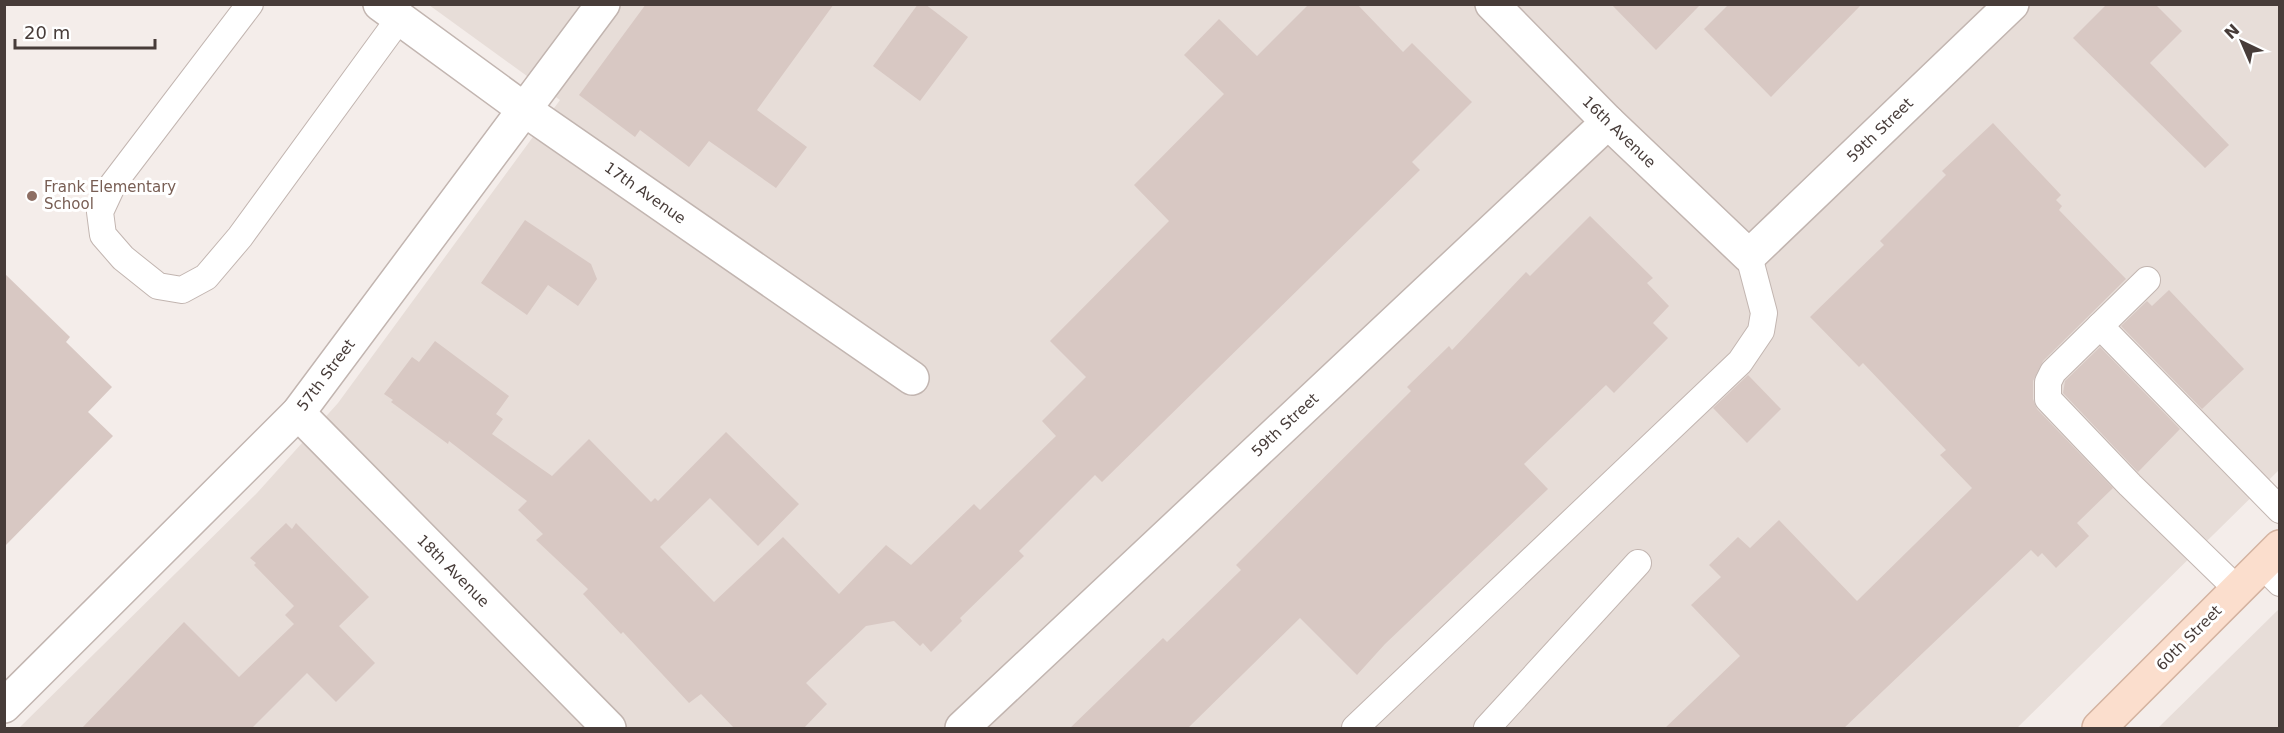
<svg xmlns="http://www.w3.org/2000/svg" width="2284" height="733" font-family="'DejaVu Sans',sans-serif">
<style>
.residential{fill:#e7ddd8}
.building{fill:#d8c8c3}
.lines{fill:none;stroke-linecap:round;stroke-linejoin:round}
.lane-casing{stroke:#c2b5b0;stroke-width:28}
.street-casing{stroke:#c2b5b0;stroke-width:36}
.secondary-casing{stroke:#d3b29f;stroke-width:36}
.lane{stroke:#fff;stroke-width:26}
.street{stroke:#fff;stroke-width:33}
.secondary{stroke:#fbdecd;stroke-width:33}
.education-dot{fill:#8d6e63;stroke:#fff;stroke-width:2}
.labels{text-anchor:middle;stroke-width:6;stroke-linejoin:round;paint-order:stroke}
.street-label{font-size:15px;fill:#473c39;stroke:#fff}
.education-label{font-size:15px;fill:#785e54;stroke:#fff;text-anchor:start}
</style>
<rect width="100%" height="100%" fill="#f4edea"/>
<g class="residential">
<polygon points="429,5 2279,5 2279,470 2017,728 19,728 257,493 338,403 560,100"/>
<polygon points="2279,609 2279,728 2158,728"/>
</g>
<g class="building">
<polygon points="646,4 834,4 757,110 807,147 776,188 709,141 689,167 640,130 635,137 579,95"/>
<polygon points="918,4 925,4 968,37 920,101 873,66"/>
<polygon points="1309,4 1357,4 1403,52 1412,43 1472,102 1412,162 1420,170 1102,482 1095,475 1019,551 1024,556 960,618 962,621 931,652 923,643 920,646 894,621 866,626 806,683 827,704 803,729 735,729 701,694 689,703 623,632 621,634 583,594 588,589 536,540 543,534 518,510 527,501 449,441 448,444 391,402 393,400 384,394 412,357 419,362 435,341 509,396 496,414 503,419 492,434 552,476 589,439 651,502 655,498 658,501 726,432 799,504 758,546 710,498 660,547 714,602 783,537 839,594 886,545 911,565 974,504 980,510 1056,436 1042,421 1086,377 1050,341 1169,221 1134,185 1224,94 1184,55 1219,19 1257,56"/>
<polygon points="1611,4 1701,4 1656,50"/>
<polygon points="1729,4 1862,4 1771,97 1704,29"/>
<polygon points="2107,4 2155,4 2182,31 2150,63 2229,145 2205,168 2073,38"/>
<polygon points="1993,123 2061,195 2056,200 2062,206 2059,210 2126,279 2043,361 2033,381 2033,399 2037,409 2113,488 2077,523 2089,536 2056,568 2042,553 2038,557 2031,550 1843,729 1664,729 1740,656 1691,605 1721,577 1709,565 1738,537 1750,548 1779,520 1857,601 1972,488 1940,455 1946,450 1863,363 1859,367 1810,317 1884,245 1880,241 1946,175 1942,171"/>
<polygon points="1590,216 1653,278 1647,283 1669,306 1653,323 1668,338 1614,393 1606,385 1524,464 1548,489 1385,644 1357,675 1300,618 1187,729 1069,729 1163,638 1167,642 1241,570 1236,565 1411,391 1407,387 1449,346 1452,350 1526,272 1530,276"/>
<polygon points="525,220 591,264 597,279 578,306 548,285 527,315 481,283"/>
<polygon points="4,273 70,337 66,342 112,387 88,412 113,436 4,547"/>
<polygon points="2169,290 2244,369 2202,409 2121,326 2147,301 2152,306"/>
<polygon points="2100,347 2180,429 2138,472 2063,393 2065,381"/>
<polygon points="1748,375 1781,409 1747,443 1713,408"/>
<polygon points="286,523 292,529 296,523 369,597 339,626 375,663 336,702 307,673 251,729 81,729 184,622 239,677 294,624 285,615 294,606 254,565 256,563 250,558"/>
</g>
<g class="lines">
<defs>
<g id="lane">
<polyline points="250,4 113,184 100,212 103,235 123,258 158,286 182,290 206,277 240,237 399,19"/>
<polyline points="2147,280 2053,372 2048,382 2048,399 2130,485 2237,589"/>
<polyline points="2100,326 2280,510"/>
<polyline points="2262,565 2280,583"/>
<polyline points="1355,728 1740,362 1761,331 1764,313 1749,256"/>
<polyline points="1487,728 1638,563"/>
</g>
<g id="street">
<polyline points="380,4 525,110 912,378"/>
<polyline points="1492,4 1608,122 1749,256 2012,4"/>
<polyline points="298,413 609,728"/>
<polyline points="4,706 298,413 603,4"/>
<polyline points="962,728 1608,122"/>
</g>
<polyline id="secondary" points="2099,728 2280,547"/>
</defs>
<use href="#lane" class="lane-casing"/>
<use href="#street" class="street-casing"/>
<use href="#secondary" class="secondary-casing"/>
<use href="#lane" class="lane"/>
<use href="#street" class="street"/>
<use href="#secondary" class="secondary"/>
</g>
<circle class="education-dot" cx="32" cy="196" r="6"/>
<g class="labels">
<g class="street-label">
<text transform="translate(1880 130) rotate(-44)" y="5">59th Street</text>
<text transform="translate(1619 132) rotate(44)" y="5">16th Avenue</text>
<text transform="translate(645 193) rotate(35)" y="5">17th Avenue</text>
<text transform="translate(326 375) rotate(-53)" y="5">57th Street</text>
<text transform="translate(1285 425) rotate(-43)" y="5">59th Street</text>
<text transform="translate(453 571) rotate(45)" y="5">18th Avenue</text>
<text transform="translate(2189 638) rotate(-45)" y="5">60th Street</text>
</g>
<g class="education-label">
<text x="44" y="192">Frank Elementary<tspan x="44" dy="17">School</tspan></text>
</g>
</g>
<rect width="2284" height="733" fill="none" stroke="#473c39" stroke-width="12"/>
<g transform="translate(2242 42) rotate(316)" stroke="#ffffff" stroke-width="4.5" paint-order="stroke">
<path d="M0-4.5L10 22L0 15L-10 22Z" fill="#473c39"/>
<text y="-9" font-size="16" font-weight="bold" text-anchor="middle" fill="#473c39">N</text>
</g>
<path d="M15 39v9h140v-9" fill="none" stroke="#473c39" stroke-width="3"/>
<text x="24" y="39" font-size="18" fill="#473c39" stroke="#ffffff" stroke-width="4.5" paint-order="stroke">20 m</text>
</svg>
